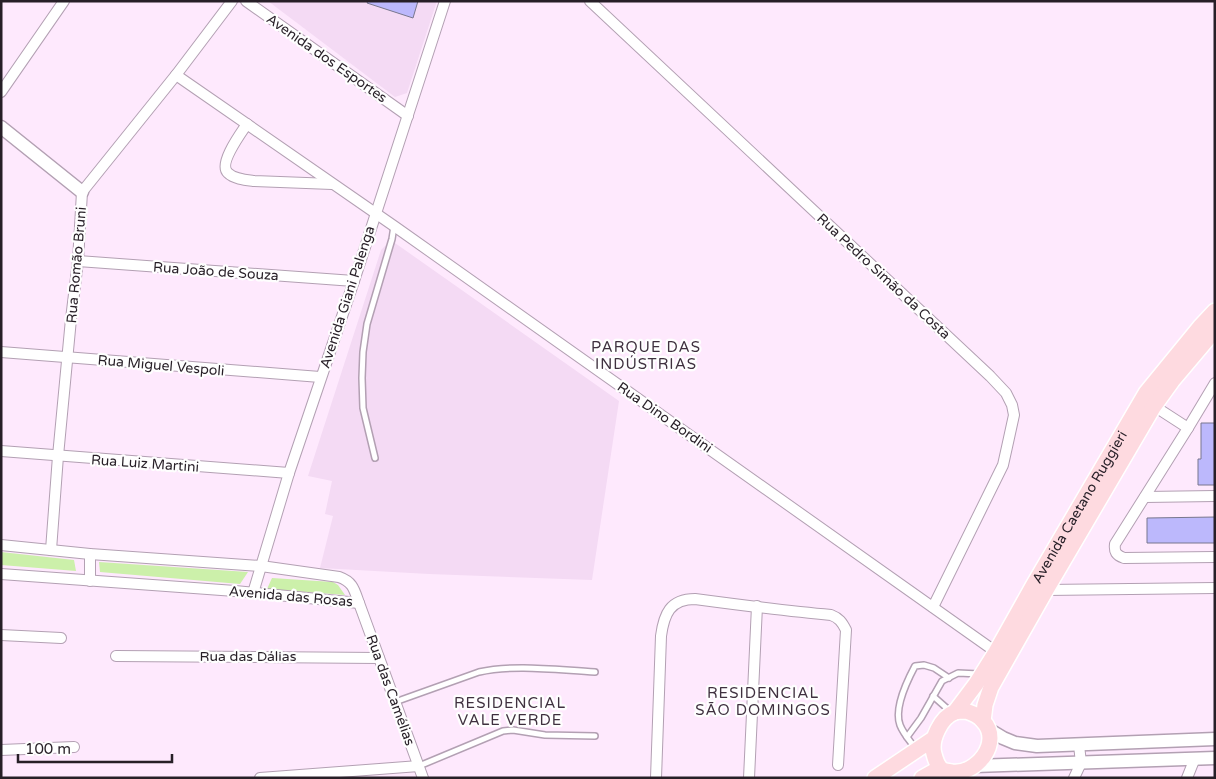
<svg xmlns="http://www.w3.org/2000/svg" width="1216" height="779" font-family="'Varela Round',sans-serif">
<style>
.built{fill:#f4daf4}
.green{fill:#ccf0aa}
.building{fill:#bcb8fc;stroke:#78778e}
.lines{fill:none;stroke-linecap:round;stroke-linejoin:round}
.service-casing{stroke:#b3a0b3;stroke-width:8}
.minor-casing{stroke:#b3a0b3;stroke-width:12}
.tertiary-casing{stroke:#b3a0b3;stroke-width:15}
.primary-casing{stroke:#fff;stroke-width:18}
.service{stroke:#fff;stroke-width:5}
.minor{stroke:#fff;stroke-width:10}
.tertiary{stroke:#fff;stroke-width:12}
.primary{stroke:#fedae0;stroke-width:15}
.labels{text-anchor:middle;stroke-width:4.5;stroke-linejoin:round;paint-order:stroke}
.street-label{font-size:14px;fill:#271f27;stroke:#fefefe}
.neighbourhood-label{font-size:15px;letter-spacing:1px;fill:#3f303f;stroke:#fefefe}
</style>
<rect width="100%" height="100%" fill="#fee9fd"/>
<g class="built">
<polygon points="268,1 437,1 407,93 395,97"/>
<polygon points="391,242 395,243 619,401 592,580 429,574 320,568 333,516 325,514 332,481 308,476 381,250 388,243"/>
</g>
<g class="green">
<polygon points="1,552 74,560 76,571 1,565"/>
<polygon points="99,562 248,572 240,584 100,572"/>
<polygon points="272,578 333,582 338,585 345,595 267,589"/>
</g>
<g class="building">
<polygon points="368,1 418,1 413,18 367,3"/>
<polygon points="1201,423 1215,423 1215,485 1198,485 1198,459 1201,459"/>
<polygon points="1215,517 1215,543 1147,543 1147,518"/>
</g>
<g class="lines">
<defs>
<g id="service">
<polyline points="375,458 363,408 362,378 363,352 367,324 392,239 394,226"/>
<polyline points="933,696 950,711"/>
<path d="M395 702 479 672C515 664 557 670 595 672"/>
<polyline points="907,737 921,718 942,681 958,673 979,674"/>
<path d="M915 748C910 741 903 733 900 725 894 709 907 681 915 666L924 665 934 668 949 678"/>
<polyline points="419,766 503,731 513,730 545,735 595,736"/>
</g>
<g id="minor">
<polyline points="246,1 408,116"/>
<polyline points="590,1 990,376 1006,393 1012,405 1014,415 1007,447 1003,465 933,607"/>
<polyline points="176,75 394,226 996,652"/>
<polyline points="1,92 64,1"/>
<path d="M247 124C241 133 218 164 228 173 234 179 246 180 254 181L332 184"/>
<polyline points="78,261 354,281"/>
<polyline points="1,352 320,377"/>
<path d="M1215 383 1188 428 1115 544C1114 552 1116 555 1124 558L1215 557"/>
<polyline points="1154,406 1188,428"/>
<polyline points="1,451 289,473"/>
<polyline points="1145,497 1215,496"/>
<path d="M1 545 90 554 261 566 339 577C353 582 354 589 359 603L423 778"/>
<polyline points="51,550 58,456 71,319 78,261 82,192 176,75 232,1"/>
<polyline points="1,574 235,591 359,603"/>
<polyline points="90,581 90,554"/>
<polyline points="1046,590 1215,588"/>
<polyline points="253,593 289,473 354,281 445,1"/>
<polyline points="1,635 61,638"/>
<polyline points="116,656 379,658"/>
<polyline points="1,750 74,747"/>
<polyline points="260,778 419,766"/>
<path d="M656 778 661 636C664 614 670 599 695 599 740 605 785 611 831 615 839 618 842 622 846 630L838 765"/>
<polyline points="749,778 757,606"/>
<polyline points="1074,778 1081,763 1079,745"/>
<polyline points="1187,778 1195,758"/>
</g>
<g id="tertiary">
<polyline points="1,127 82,192"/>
<polyline points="988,729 1003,738 1015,743 1037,746 1215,739"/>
<polyline points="975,766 1215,758"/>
</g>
<g id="primary">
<path d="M966 711C972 713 979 716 983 721 1003 742 976 776 951 772 947 771 943 771 940 768 937 764 935 758 934 754 930 740 941 717 955 712 958 711 963 711 966 711Z"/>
<path id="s1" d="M955 712 976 684 996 652 1033 586 1146 393 1200 327 1215 311"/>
<polyline points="983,721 985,705 991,687 1046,590 1154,406 1172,381 1215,330"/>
<polyline points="875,778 933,739"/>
<polyline points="922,778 940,768"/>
</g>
</defs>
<use href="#service" class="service-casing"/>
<use href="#minor" class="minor-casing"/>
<use href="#tertiary" class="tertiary-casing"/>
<use href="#primary" class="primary-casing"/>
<use href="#service" class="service"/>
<use href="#minor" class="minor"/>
<use href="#tertiary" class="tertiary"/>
<use href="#primary" class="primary"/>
</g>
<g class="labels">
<g class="street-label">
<text transform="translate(327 58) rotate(35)" y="5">Avenida dos Esportes</text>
<text transform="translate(76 265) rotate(-85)" y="5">Rua Romão Bruni</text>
<text transform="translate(216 271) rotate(4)" y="5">Rua João de Souza</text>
<text transform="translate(884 276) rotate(43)" y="5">Rua Pedro Simão da Costa</text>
<text transform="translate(347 297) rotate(-72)" y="5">Avenida Giani Palenga</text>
<text transform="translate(161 365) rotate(5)" y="5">Rua Miguel Vespoli</text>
<text transform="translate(665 417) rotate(35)" y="5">Rua Dino Bordini</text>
<text transform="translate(145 463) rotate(4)" y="5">Rua Luiz Martini</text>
<text dy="5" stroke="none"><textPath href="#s1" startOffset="240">Avenida Caetano Ruggieri</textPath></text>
<text transform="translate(291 596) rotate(5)" y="5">Avenida das Rosas</text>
<text x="248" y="661">Rua das Dálias</text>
<text transform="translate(391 690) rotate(70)" y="5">Rua das Camélias</text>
</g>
<g class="neighbourhood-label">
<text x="646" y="352">PARQUE DAS<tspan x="646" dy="17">INDÚSTRIAS</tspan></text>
<text x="763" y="698">RESIDENCIAL<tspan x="763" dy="17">SÃO DOMINGOS</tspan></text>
<text x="510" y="708">RESIDENCIAL<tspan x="510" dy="17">VALE VERDE</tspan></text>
</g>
</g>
<rect width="1216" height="779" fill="none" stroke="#271f27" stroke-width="5"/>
<path d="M18 754v8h154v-8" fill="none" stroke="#271f27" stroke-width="2.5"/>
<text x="25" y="754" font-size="15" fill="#271f27" stroke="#fefefe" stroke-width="4" paint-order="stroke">100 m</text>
</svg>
